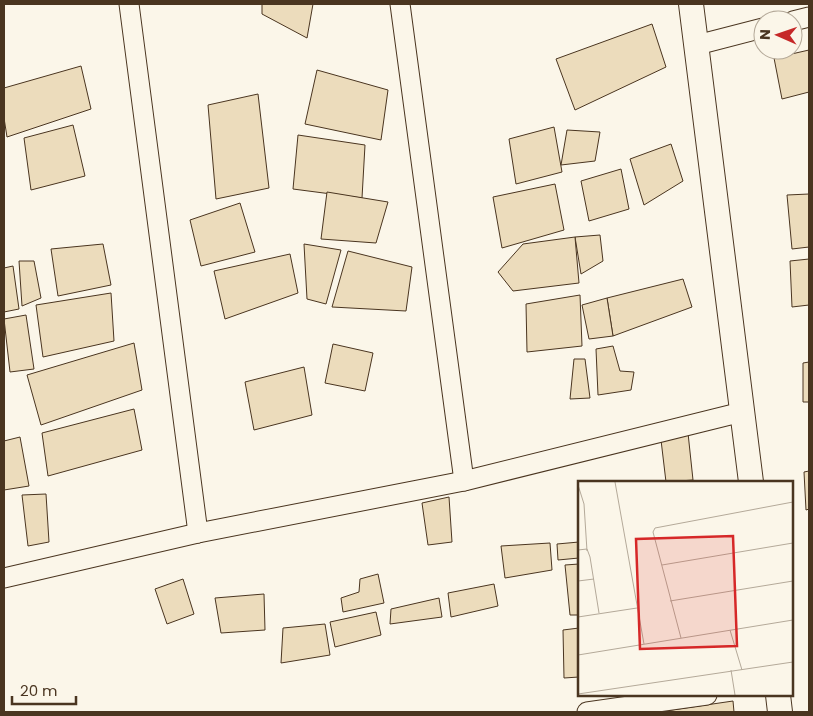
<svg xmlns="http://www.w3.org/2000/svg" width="813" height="716" font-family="Poppins,sans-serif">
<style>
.building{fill:#ecdcbc;stroke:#4a3520}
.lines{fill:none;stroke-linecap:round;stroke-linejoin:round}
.minor-casing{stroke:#4a3520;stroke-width:21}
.tertiary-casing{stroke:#4a3520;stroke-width:26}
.minor{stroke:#fbf6e9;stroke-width:19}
.tertiary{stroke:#fbf6e9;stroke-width:24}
.inset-road{fill:none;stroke:#b4a999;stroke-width:1}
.view{fill:#d62828;fill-opacity:0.15;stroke:#d62828;stroke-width:2.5}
.inset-edge{fill:none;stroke:#4a3520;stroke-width:2.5}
</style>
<rect width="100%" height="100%" fill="#fbf6e9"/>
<g class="building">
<polygon points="262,4 313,4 307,38 262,14"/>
<polygon points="652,24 666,67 575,110 556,59"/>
<polygon points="809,50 809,92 782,99 774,58"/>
<polygon points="81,66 91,109 7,137 4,118 4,88"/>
<polygon points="317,70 388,90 381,140 305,124"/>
<polygon points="258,94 269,188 216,199 208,105"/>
<polygon points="73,125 85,176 31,190 24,138"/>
<polygon points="554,127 562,172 516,184 509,139"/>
<polygon points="567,130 600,132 595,161 561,165"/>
<polygon points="298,135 365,145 362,198 293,189"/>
<polygon points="671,144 683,181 644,205 630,159"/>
<polygon points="621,169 629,209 589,221 581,181"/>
<polygon points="555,184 564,230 502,248 493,197"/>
<polygon points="327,192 388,202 376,243 321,239"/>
<polygon points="809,194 809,247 792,249 787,195"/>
<polygon points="240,203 255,252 201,266 190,220"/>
<polygon points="600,235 603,261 581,274 575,237"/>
<polygon points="575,237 579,283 513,291 498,272 523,244"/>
<polygon points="103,244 111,285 58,296 51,249"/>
<polygon points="304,244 341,250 326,304 307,299"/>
<polygon points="348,251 412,267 406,311 332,307"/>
<polygon points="290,254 298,293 225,319 214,271"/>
<polygon points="809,259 809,305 792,307 790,261"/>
<polygon points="19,261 34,261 41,298 22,306"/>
<polygon points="13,266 19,309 4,312 4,268"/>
<polygon points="683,279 692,307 613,336 607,298"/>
<polygon points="111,293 114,341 43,357 36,305"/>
<polygon points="580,295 582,346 527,352 526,304"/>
<polygon points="607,298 613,336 589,339 582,305"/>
<polygon points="26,315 34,369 10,372 4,319"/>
<polygon points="134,343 142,390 41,425 27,375"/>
<polygon points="333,344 373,353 365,391 325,383"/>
<polygon points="613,346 620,371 634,372 631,390 598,395 596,349"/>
<polygon points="574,359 585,359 590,398 570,399"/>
<polygon points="809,362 809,402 803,402 803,363"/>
<polygon points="304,367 312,415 254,430 245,382"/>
<polygon points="134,409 142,450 48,476 42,433"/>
<polygon points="688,433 693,480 666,482 661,440"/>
<polygon points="20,437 29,486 4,490 4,441"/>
<polygon points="809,471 809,509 806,510 804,472"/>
<polygon points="46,494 49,542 28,546 22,495"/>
<polygon points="449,497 452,542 428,545 422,503"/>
<polygon points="579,542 579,558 558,560 557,544"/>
<polygon points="550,543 552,570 505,578 501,546"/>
<polygon points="579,564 579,615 570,615 565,565"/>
<polygon points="378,574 384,603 343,612 341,598 359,592 360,579"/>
<polygon points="183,579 194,614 167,624 155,589"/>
<polygon points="494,584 498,606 451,617 448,593"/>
<polygon points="264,594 265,630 221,633 215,598"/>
<polygon points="439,598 442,617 390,624 391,609"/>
<polygon points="376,612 381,635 335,647 330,622"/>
<polygon points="325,624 330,655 281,663 283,628"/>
<polygon points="579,628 579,677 564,678 563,630"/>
<polygon points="733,701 734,712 658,712"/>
</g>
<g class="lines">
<defs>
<g id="minor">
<polyline points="129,4 198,533"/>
<polyline points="400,4 464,481"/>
<polyline points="793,21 809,17"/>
<polyline points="697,45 763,28"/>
<polyline points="4,578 198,533 464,481 742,412"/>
<polyline points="587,712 707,695"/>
</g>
<g id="tertiary">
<polyline points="691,4 751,482"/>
<polyline points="778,695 780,712"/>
</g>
</defs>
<use href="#minor" class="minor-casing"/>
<use href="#tertiary" class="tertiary-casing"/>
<use href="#minor" class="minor"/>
<use href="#tertiary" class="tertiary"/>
</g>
<g transform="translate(578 481)">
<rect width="215" height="215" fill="#fbf6e9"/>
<path class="inset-road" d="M37 1 66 163M0 4 6 23 9 70M0 69 9 68 12 76 21 132M84 84 215 62M0 100 16 98M92 120 215 100M0 136 59 127M152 149 164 189M103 157 75 51 77 47 215 21M0 174 215 139M153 189 157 214M0 213 215 181"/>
<path class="view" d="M155 55 159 165 62 168 58 58Z"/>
<rect width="215" height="215" class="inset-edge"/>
</g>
<rect width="813" height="716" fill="none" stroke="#4a3520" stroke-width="10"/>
<g transform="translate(778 35) rotate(272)"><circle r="24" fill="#fbf6e9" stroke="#b4a999"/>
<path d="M0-4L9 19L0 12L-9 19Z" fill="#c62828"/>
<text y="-8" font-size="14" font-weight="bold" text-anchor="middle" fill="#4a3520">N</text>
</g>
<path d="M12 696v8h64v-8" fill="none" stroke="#4a3520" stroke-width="2.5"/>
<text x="20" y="696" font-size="15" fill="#4a3520" stroke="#fbf6e9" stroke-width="4" paint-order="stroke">20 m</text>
</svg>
